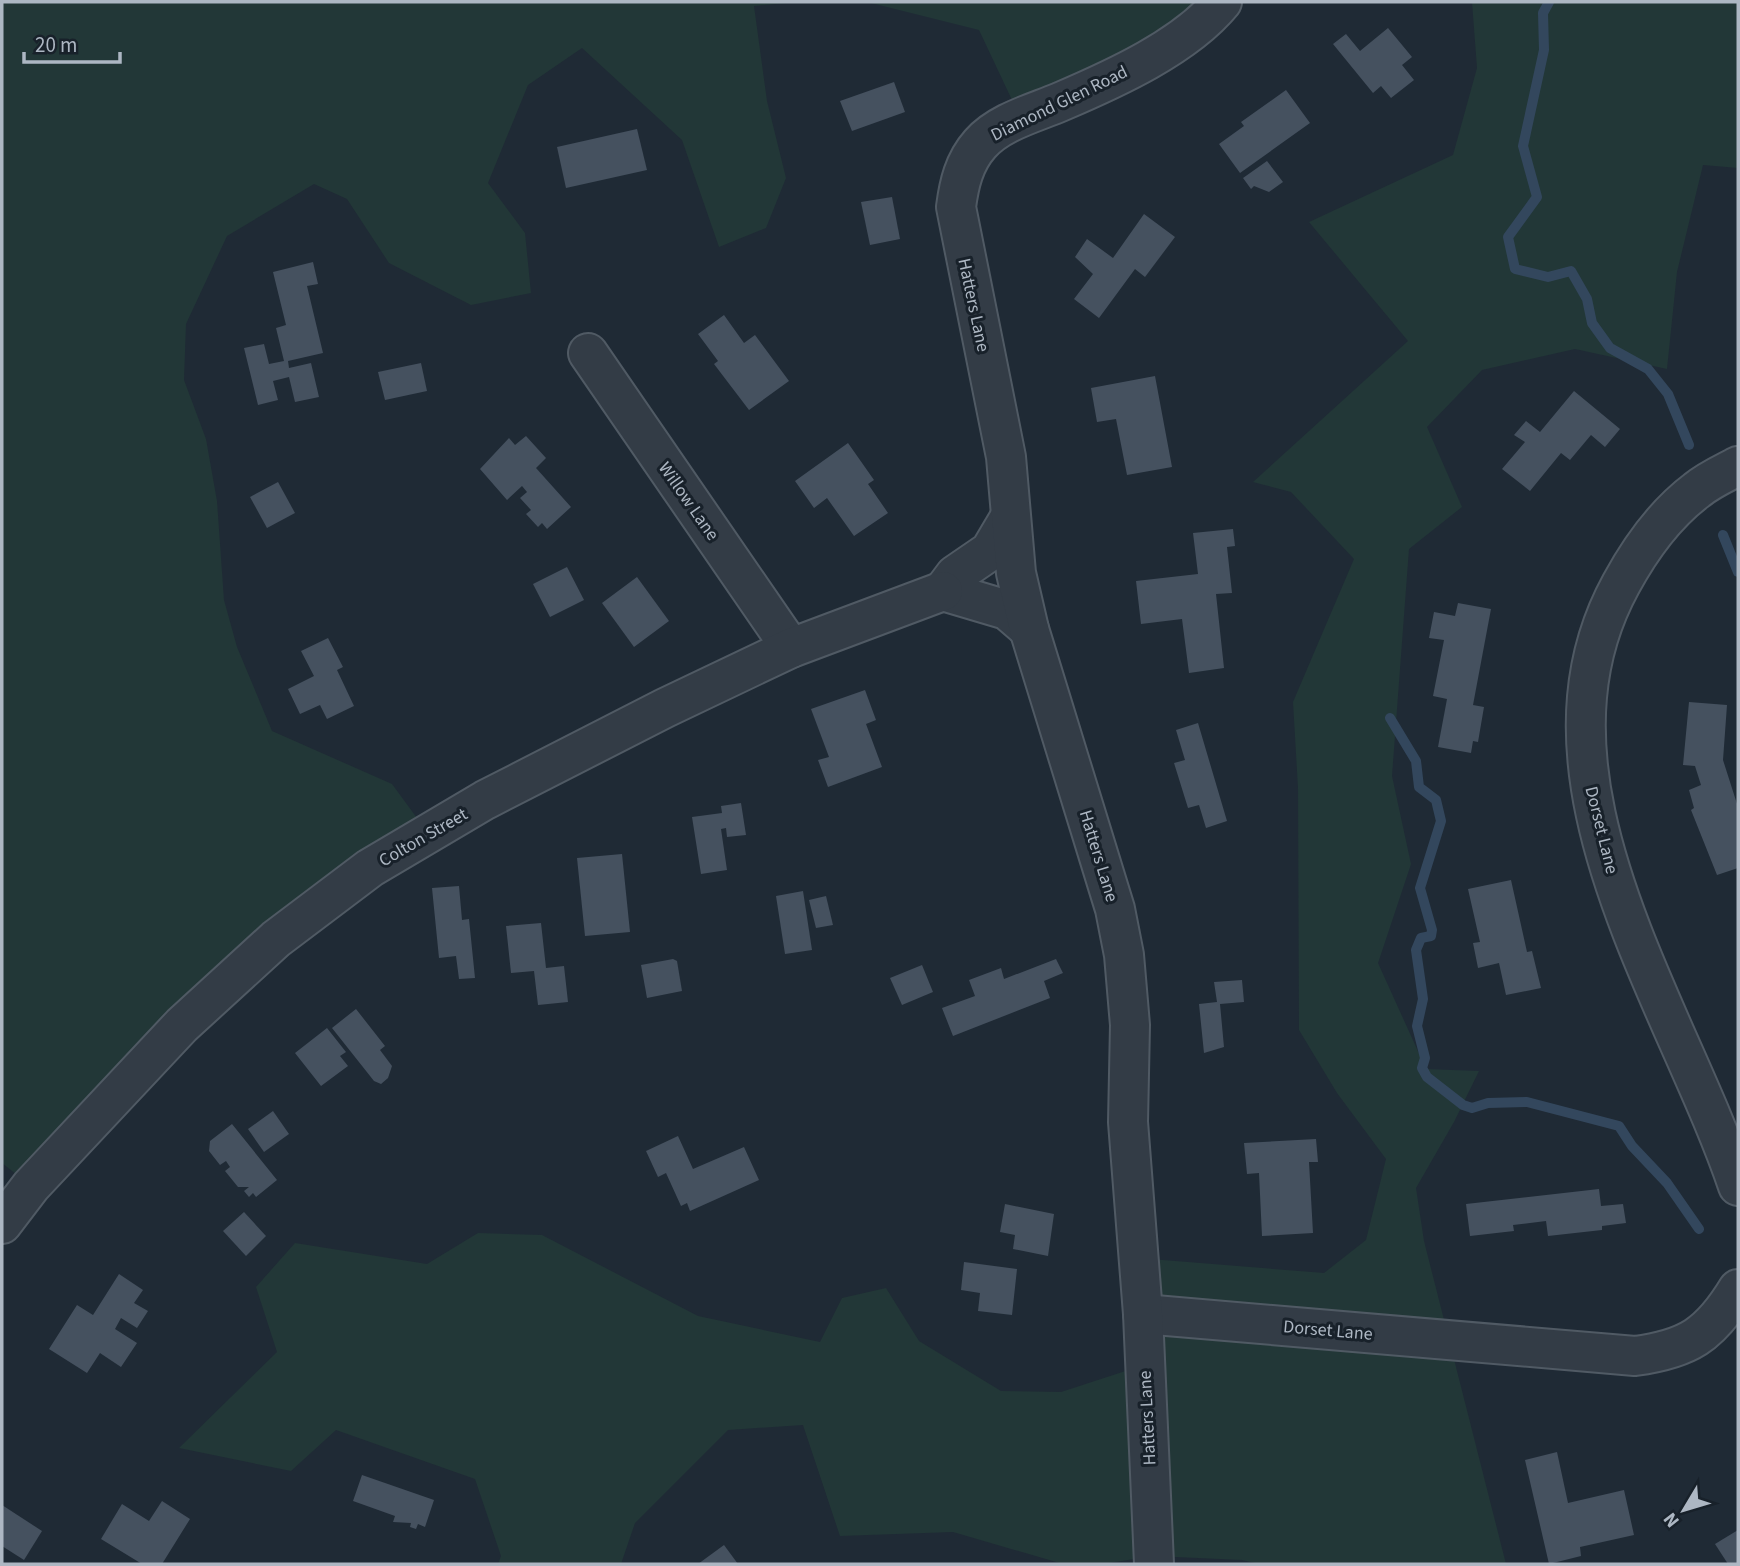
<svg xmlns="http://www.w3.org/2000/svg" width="1740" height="1566" font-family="'Source Sans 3',sans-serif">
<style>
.green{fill:#223737}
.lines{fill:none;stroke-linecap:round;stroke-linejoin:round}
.stream{stroke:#33475d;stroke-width:10}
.building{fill:#45515f}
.minor-casing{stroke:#505a64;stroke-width:42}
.minor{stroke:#333c46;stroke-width:38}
.labels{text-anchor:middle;stroke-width:6;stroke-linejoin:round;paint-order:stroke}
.street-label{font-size:18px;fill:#adb7c3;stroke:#18212a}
</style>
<rect width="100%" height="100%" fill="#1f2a35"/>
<g class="green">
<polygon points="2,2 798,2 754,6 767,101 786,178 766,228 719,247 682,140 582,48 528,85 488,183 525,233 531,293 471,305 389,263 347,199 314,184 227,236 186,324 184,380 206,439 217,501 224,600 237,647 272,731 392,784 428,833 370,868 31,1186 2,1163"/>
<polygon points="867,2 1222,2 1021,119 979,30"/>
<polygon points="1472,2 1738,2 1738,168 1703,165 1677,272 1667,369 1575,349 1482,370 1427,427 1462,507 1409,549 1392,776 1411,864 1378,963 1426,1069 1479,1071 1454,1122 1416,1188 1424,1241 1506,1564 1259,1564 1242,1560 1153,1556 1103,1564 1063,1564 953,1532 840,1536 803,1425 728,1430 635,1523 621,1564 498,1564 501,1556 475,1479 336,1430 291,1471 179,1448 277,1352 256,1287 295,1243 427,1264 478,1233 542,1235 698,1316 820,1342 842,1298 886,1288 919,1341 1001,1391 1061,1392 1144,1365 1138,1258 1324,1273 1366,1240 1386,1159 1337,1093 1299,1030 1298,788 1293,702 1354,559 1291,492 1253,482 1408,341 1309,222 1453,155 1477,68"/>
</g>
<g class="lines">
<g class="stream">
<polyline points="1549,2 1543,13 1544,50 1523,146 1537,197 1508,237 1515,269 1548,277 1571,271 1587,299 1592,323 1610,348 1648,369 1668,394 1689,445"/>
<polyline points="1723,535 1738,572"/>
<polyline points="1390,718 1416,761 1419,787 1436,800 1441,821 1420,888 1432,930 1431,936 1421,938 1416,950 1423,999 1417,1026 1425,1058 1422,1068 1427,1077 1463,1105 1472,1108 1488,1103 1527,1102 1619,1126 1632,1146 1667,1183 1699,1229"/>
</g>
</g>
<g class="building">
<polygon points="1388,28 1412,57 1402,65 1414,80 1391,98 1381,86 1373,93 1333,44 1346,34 1360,51"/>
<polygon points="894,82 905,112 852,131 840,101"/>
<polygon points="1286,90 1310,123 1240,173 1219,144 1244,126 1241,122"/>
<polygon points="637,129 647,170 566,188 557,147"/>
<polygon points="1267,161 1283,182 1269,192 1254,186 1251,189 1243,178"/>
<polygon points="892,197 900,239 870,245 861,202"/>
<polygon points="1144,214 1175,237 1145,277 1135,269 1099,318 1074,299 1093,274 1075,257 1087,239 1113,258"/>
<polygon points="313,262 318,284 307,286 323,353 288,361 289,368 311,363 319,397 295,402 289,377 273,381 278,400 258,405 244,348 264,344 269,364 284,361 276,328 286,325 273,272"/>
<polygon points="724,315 744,343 755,335 789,381 749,410 714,364 718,361 698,334"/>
<polygon points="421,363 427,391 385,400 378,372"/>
<polygon points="1155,376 1172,467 1127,475 1116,419 1097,422 1091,388"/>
<polygon points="1574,391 1620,429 1605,447 1591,435 1570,460 1561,453 1530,491 1502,469 1525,442 1514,435 1526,421 1540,432"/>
<polygon points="526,436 546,458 536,468 571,507 547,529 542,523 538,527 526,514 531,510 520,498 527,492 522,486 507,500 480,469 509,438 515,445"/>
<polygon points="848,443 874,480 868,484 888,513 854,536 827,498 814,508 795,481"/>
<polygon points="278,482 295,513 267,528 250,497"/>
<polygon points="1233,529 1235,546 1227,547 1232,593 1216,594 1224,668 1189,673 1182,619 1141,624 1136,581 1198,574 1193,533"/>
<polygon points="567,567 584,600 550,617 533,584"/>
<polygon points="637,577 669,621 634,647 602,603"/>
<polygon points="1458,603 1491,609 1473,705 1484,707 1478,742 1473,741 1471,753 1438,747 1447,699 1433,696 1444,640 1429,638 1434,612 1455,616"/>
<polygon points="328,638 343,667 337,670 354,706 327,719 320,705 300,714 288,689 314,676 301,651"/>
<polygon points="865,690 876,720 866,724 882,767 828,787 818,760 829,757 811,709"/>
<polygon points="1689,702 1727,705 1723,760 1738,807 1738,868 1717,875 1691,810 1694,808 1689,790 1701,785 1695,766 1683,765"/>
<polygon points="1198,723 1227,821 1206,828 1199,805 1188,808 1174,763 1185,760 1176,730"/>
<polygon points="741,803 746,835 727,837 726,828 721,829 727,870 701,874 692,817 722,813 721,806"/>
<polygon points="622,854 630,932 585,936 577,858"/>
<polygon points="1511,880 1527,952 1532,951 1541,988 1506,995 1499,963 1478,968 1473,943 1480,942 1468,889"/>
<polygon points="459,886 462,920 469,919 475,978 459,979 456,956 439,958 432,888"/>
<polygon points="803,891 812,950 785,954 776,896"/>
<polygon points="826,896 833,925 816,928 809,900"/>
<polygon points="541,923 546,968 564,966 568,1002 538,1005 534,971 511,973 506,926"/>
<polygon points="673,959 677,961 682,991 647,998 641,965"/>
<polygon points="1056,959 1063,973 1044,981 1050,998 953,1036 942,1008 975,996 969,980 1001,968 1004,979"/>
<polygon points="922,965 933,992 902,1005 890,978"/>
<polygon points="1242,980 1244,1002 1220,1004 1224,1047 1204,1053 1199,1004 1217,1002 1214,982"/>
<polygon points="356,1009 385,1046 380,1050 392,1066 388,1078 381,1084 374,1081 332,1028"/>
<polygon points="327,1028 346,1052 340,1056 348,1066 321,1086 295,1053"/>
<polygon points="273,1111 289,1134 264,1152 248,1129"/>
<polygon points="232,1124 277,1180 256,1197 253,1193 249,1197 244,1191 249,1187 238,1187 225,1171 230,1167 226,1161 220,1165 209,1151 210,1141"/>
<polygon points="678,1136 693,1169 744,1147 759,1180 690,1211 687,1203 681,1206 666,1173 658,1177 646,1151"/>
<polygon points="1316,1139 1318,1162 1309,1162 1313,1233 1262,1236 1259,1173 1247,1174 1244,1143"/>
<polygon points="1599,1189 1601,1206 1623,1204 1626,1223 1602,1226 1602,1230 1548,1236 1546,1221 1513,1225 1514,1231 1470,1236 1466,1204"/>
<polygon points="1005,1204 1054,1214 1048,1256 1013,1249 1015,1235 1000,1232"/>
<polygon points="244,1212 266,1236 246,1256 223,1231"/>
<polygon points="964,1262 1017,1269 1012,1315 978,1311 980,1293 961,1290"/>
<polygon points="119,1274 143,1290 134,1303 148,1311 137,1328 121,1318 115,1329 137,1343 121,1367 100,1353 87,1373 49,1349 77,1305 93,1315"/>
<polygon points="1557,1452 1568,1503 1624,1490 1634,1535 1580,1547 1581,1556 1549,1564 1525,1460"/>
<polygon points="362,1475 434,1500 425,1527 418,1524 416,1529 410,1527 411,1523 393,1522 395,1516 353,1501"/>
<polygon points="162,1501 190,1519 162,1564 142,1564 101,1539 122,1504 149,1521"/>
<polygon points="2,1505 42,1531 24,1560 2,1546"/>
<polygon points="1738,1530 1738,1564 1728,1564 1715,1544"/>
<polygon points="724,1545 738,1564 698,1564"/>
</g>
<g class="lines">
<defs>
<g id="minor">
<polyline points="588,353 791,648"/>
<path d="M1738 466C1725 473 1709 480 1697 490 1665 514 1640 549 1621 584 1515 777 1676 1003 1738 1186"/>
<polyline points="1009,519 990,551 955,575 943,591 1007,610 1029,629"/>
<polyline points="2,1224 31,1186 182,1025 276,939 370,868 485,800 665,708 791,648 943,591"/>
<path d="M1143 1314 1635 1356C1688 1349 1710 1335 1738 1289"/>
<path d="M1154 1564 1143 1314 1128 1122 1130 1025 1124 955 1115 909 1029 629 1016 573 1006 457 956 207C959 184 964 162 980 144 999 122 1034 113 1060 102 1114 79 1185 47 1222 2"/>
</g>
</defs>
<use href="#minor" class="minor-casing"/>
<use href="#minor" class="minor"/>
</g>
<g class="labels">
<g class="street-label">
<text transform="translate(1059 103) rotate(-26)" y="6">Diamond Glen Road</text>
<text transform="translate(974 305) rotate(78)" y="6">Hatters Lane</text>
<text transform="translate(689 501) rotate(55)" y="6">Willow Lane</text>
<text transform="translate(1602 830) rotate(76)" y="6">Dorset Lane</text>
<text transform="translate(423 837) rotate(-30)" y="6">Colton Street</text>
<text transform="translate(1099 856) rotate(73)" y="6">Hatters Lane</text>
<text transform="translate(1328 1330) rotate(5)" y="6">Dorset Lane</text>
<text transform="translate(1147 1418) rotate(-93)" y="6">Hatters Lane</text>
</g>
</g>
<rect width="1740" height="1566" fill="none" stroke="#adb7c3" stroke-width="7"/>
<g transform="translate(1684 1510) rotate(232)" stroke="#18212a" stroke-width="5" paint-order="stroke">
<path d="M0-5L12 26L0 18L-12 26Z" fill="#adb7c3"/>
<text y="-10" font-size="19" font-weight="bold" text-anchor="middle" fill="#adb7c3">N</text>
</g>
<path d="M24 52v10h96v-10" fill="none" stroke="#adb7c3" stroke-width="3.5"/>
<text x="35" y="52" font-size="21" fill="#adb7c3" stroke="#18212a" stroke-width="5" paint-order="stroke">20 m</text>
</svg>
